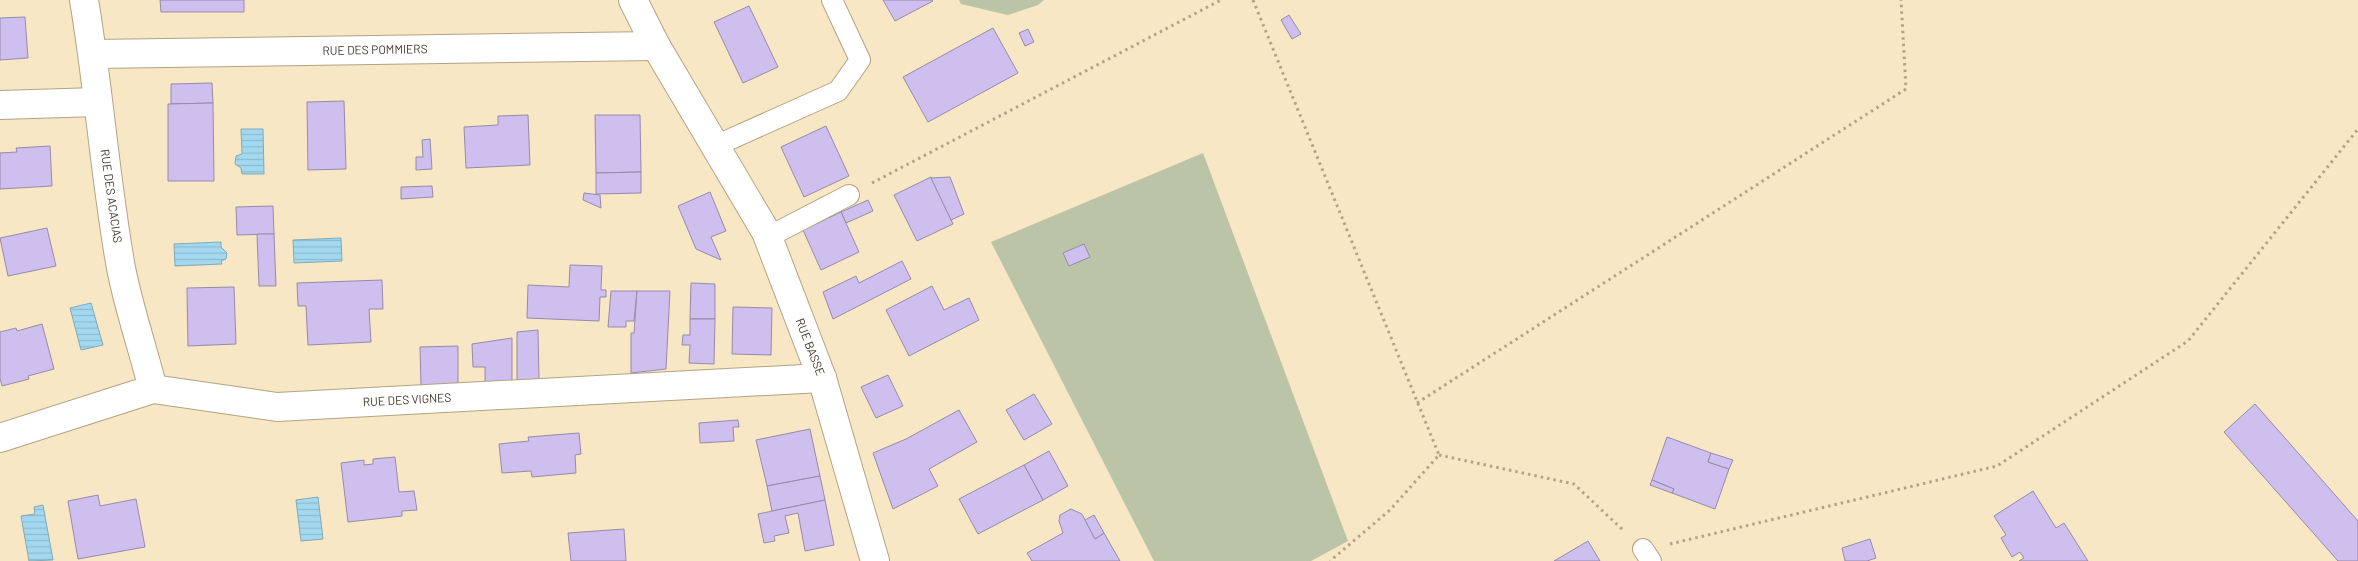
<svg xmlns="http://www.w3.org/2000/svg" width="2358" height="561" font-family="Barlow,sans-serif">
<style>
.green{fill:#bbc4a6}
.water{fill:url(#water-rules);stroke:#84a9b6}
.building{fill:#cfbfee;stroke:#958bab}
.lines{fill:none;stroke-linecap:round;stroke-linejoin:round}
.lane-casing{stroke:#b2a382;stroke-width:22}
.street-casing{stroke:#b2a382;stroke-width:30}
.path{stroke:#b0a489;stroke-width:3;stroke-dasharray:2.5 4;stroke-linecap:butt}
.lane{stroke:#fff;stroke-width:20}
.street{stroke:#fff;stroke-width:28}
.labels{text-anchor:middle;stroke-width:4.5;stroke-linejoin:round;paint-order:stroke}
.street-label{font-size:12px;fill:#3f392b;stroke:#fff}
</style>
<defs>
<pattern id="water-rules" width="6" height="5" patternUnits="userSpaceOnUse" patternTransform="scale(1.25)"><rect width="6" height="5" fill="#a2d9f1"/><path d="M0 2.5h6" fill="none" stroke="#8dbbcf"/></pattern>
</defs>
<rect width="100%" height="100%" fill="#f7e7c4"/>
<g class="green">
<polygon points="959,0 1044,0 1038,5 1008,15 961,4"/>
<polygon points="1203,153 1348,541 1311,561 1154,561 991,242"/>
</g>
<g class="water">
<polygon points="241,129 263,129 264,174 242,174 241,168 235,164 236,156 242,154"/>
<polygon points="341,238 342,261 294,263 293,240"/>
<polygon points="221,242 221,247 227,253 226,259 221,261 222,264 175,266 174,244"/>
<polygon points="91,303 103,345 81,350 70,308"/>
<polygon points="318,497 323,539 301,541 296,500"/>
<polygon points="43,505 53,560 29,561 21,516 35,514 34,507"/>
</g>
<g class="building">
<polygon points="160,0 244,0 244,12 161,12"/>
<polygon points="883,0 932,0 933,1 895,21"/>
<polygon points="749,6 778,67 743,83 714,22"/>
<polygon points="1289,15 1301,34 1292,39 1281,20"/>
<polygon points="25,17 28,58 0,60 0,18"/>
<polygon points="993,28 1018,73 928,122 903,77"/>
<polygon points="1028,29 1034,42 1025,46 1019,33"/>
<polygon points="212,83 213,103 171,104 171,84"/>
<polygon points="344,101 346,169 308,170 307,102"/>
<polygon points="213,103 214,181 168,181 168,104"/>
<polygon points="528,115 530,165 466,168 464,127 498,125 498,116"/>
<polygon points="595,115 640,115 641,172 596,173"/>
<polygon points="826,126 849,176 804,197 781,147"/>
<polygon points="430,139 432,169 416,170 416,157 423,157 422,140"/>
<polygon points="50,146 52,186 0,189 0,153 17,152 16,148"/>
<polygon points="641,172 641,193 596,194 596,173"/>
<polygon points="931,177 953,224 917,241 894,195"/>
<polygon points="950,177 964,214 951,220 931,178"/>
<polygon points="432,186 433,197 401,199 401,187"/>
<polygon points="710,192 726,231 711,237 721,260 696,249 678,206"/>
<polygon points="584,193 600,195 601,208 583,200"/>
<polygon points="868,200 873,211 846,223 841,212"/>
<polygon points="273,206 274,234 237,235 236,207"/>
<polygon points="841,212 859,252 821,270 803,230"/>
<polygon points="47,228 56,266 8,276 0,238"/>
<polygon points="257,234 274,234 276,286 259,286"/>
<polygon points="1084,244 1090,257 1069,266 1063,253"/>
<polygon points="902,261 911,279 833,319 823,292 856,276 859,283"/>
<polygon points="570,265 602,266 601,290 606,290 606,297 600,297 599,321 527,318 528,285 569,287"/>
<polygon points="382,280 383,309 369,309 371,342 308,345 306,306 298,306 297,283"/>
<polygon points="691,283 715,284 715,319 690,319"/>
<polygon points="932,286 944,310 969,298 979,320 909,356 886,310"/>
<polygon points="234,287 236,344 188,346 187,288"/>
<polygon points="611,291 637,291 634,321 626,321 626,327 608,327"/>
<polygon points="637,291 670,291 666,369 631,373 631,333 634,333"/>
<polygon points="733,307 772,308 771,355 732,354"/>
<polygon points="690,319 715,319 714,364 689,363 690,345 682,345 683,335 690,335"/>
<polygon points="42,324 54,369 28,376 29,379 2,386 0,378 0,332 16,328 17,331"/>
<polygon points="538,330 539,379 517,381 517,332"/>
<polygon points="512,338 512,381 485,384 485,367 473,367 472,344"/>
<polygon points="458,346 458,385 421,386 420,347"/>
<polygon points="888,375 903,406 876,418 861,387"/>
<polygon points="1034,394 1052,424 1024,440 1006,410"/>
<polygon points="2255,404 2358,521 2358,561 2338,561 2224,432"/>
<polygon points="959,410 977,442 929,469 938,486 893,509 873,453 906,439"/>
<polygon points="738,420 739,427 733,427 734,441 700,443 699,423"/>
<polygon points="810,429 820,476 767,486 756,440"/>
<polygon points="579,433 581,454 575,455 576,473 532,477 531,471 502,473 499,444 529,441 528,437"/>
<polygon points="1667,437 1711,453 1708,462 1729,469 1715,509 1672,493 1674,489 1652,480"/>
<polygon points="1049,451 1068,486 1043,500 1024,465"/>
<polygon points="1711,453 1733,460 1729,469 1708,462"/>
<polygon points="395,457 399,492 414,491 417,510 402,511 402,516 348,522 341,463 364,460 364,465 373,464 373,459"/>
<polygon points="1024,465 1043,500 978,534 959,499"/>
<polygon points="820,476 825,500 772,511 767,486"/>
<polygon points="1652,480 1674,489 1672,493 1650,485"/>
<polygon points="2033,491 2056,528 2064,523 2088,561 2019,561 2024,558 2020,552 2012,557 2001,538 2006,535 1994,516"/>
<polygon points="98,495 100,506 136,499 145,547 78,559 68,501"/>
<polygon points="825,500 834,545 805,551 798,513 785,516 789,533 774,536 775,541 764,543 758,514"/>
<polygon points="1071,509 1082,514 1095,539 1104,533 1120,561 1032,561 1027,553 1063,533 1059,521 1060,515"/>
<polygon points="1094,515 1104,533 1095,539 1085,520"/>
<polygon points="624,529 626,561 571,561 568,533"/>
<polygon points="1870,539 1876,558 1867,561 1845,561 1842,548"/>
<polygon points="1588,541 1600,561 1554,561"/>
</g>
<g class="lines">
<defs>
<g id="lane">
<polyline points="715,146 838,91 860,60 832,0"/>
<polyline points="768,237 849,195"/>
<polyline points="1643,549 1651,561"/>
</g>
<g id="street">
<path d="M84 0C99 89 105 179 121 268 129 309 143 349 153 389"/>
<polyline points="633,0 656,46 766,232 822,378 875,561"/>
<polyline points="93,54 656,46"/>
<polyline points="0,105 97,102"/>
<polyline points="0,438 153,389 277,407 822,378"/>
</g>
</defs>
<use href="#lane" class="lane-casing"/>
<use href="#street" class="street-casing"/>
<g class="path">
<polyline points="1253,0 1439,455 1390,510 1330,561"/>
<polyline points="872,183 1221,0"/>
<polyline points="1417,403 1906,89 1901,0"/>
<polyline points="1439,455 1574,484 1624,531"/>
<polyline points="1670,544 1997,466 2188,341 2358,129"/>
</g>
<use href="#lane" class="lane"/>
<use href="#street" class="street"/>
</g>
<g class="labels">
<g class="street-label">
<text transform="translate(375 50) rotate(-1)" y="4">RUE DES POMMIERS</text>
<text transform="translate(111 196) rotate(82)" y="4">RUE DES ACACIAS</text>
<text transform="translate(810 347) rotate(69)" y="4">RUE BASSE</text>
<text transform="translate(407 400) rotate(-3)" y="4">RUE DES VIGNES</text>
</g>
</g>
</svg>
